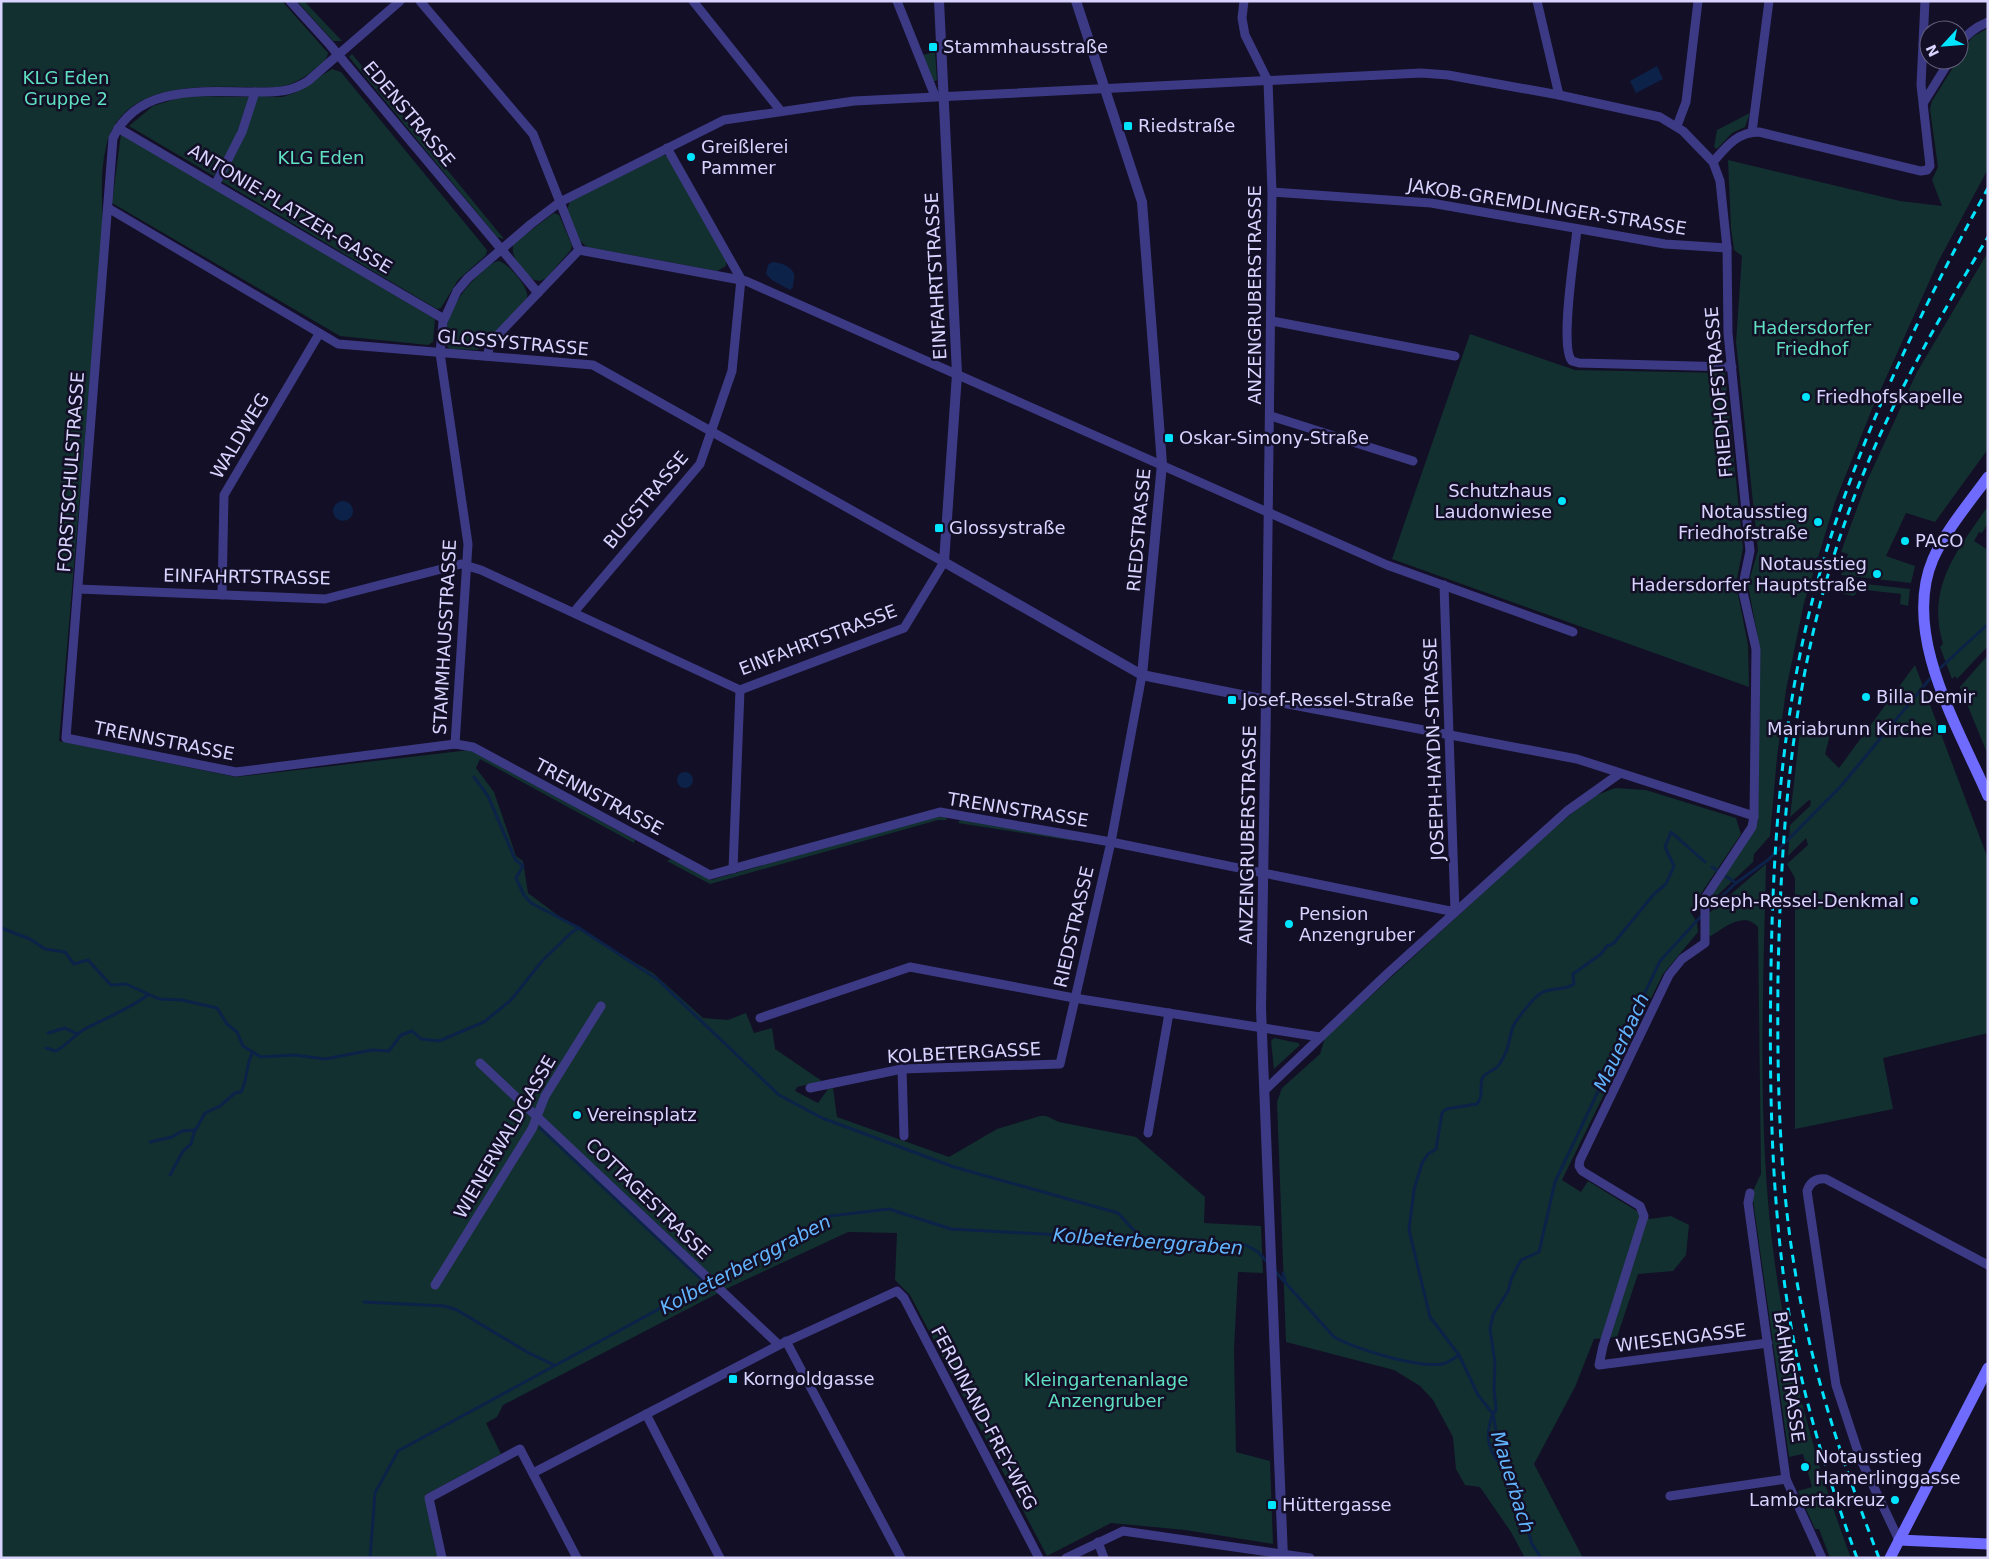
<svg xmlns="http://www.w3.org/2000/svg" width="1989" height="1559" font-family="'DejaVu Sans',sans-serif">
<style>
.green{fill:#12302f}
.water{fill:#0c2248}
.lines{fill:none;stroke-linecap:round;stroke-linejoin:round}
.stream{stroke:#0c2248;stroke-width:3}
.minor{stroke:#3d3a85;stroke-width:9}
.tertiary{stroke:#3d3a85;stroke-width:10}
.secondary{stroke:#6f6bff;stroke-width:11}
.rail{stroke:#00e5ff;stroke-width:3;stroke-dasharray:8 6;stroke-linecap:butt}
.poi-dot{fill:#00e5ff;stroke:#130f26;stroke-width:2}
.labels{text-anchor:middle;stroke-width:5;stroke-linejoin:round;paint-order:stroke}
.poi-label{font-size:18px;fill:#d9d4ff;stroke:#130f26;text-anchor:start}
.park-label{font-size:18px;fill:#5fe0c0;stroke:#130f26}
.street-label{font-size:18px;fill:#d9d4ff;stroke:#130f26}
.water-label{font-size:19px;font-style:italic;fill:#62b6ff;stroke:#130f26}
</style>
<rect width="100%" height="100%" fill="#130f26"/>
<g class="green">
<path d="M1 1H282L328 53C327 62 317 66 311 72 286 92 269 87 239 87 190 86 120 86 106 147 100 172 102 201 103 227L59 741 236 777 470 750 635 840 634 843 480 759 476 768 494 792 516 856 523 861 528 893 568 923 653 973 703 1018 728 1020 746 1013 754 1033 772 1028 775 1049 822 1081 797 1087 795 1091 818 1103 828 1089 833 1088 837 1117 949 1157 997 1129 1040 1116H1046L1059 1122 1136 1137 1205 1197 1204 1223 1261 1226 1263 1273 1238 1272 1234 1350 1236 1452 1270 1461 1273 1544 1185 1530 1111 1523 1047 1556 910 1295 895 1280 897 1233 848 1232 726 1289 503 1405 497 1417 486 1423 501 1454 425 1495 438 1558H1Z"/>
<polygon points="297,1 304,1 342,41 333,41"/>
<polygon points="1988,28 1988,169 1938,262 1872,409 1835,502 1804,603 1786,690 1777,757 1770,836 1754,854 1753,862 1709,903 1710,894 1758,822 1760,649 1748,585 1758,550 1736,342 1742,256 1734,250 1731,228 1728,160 1900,201 1942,206 1932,180 1938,167 1930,109 1932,101 1972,37"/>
<polygon points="935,52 937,80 935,81 933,81 922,55"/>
<polygon points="352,54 504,239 497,237 349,57"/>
<polygon points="332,69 341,72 487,250 486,255 458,280 441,308 437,309 221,181 257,96 282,97 294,93"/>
<polygon points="185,96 249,97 236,136 214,176 129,126 153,106"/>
<polygon points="1750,113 1745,127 1732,133 1717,149 1714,147 1717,130"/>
<polygon points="121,134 435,319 433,342 428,345 340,336 112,203"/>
<polygon points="664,155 668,157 726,260 726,266 717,271 587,247 580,241 567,210 570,201"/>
<path d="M554 213 559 215 572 245 571 250 546 278 540 281 534 280C524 272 508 256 514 243Z"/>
<polygon points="1988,252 1988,449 1935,522 1906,513 1886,556 1915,566 1911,583 1841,575 1848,554 1841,552 1867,481 1917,372"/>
<path d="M499 261C509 264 530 288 527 298L478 350 450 349 444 343C447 313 460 291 483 271 488 267 492 262 499 261Z"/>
<polygon points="1470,334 1575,370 1725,373 1743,548 1736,584 1748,645 1749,687 1392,559"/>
<path d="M1988 506V523L1982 533 1979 532 1974 541 1988 550V646L1957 679 1955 676 1952 679 1940 647 1943 644C1926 587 1957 551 1988 506Z"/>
<polygon points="1848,582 1910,589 1908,606 1900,604 1901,594 1857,589 1856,594 1853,596 1844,594"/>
<polygon points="1988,655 1988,755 1960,687"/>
<polygon points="1915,665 1988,859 1988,1033 1883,1058 1893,1109 1795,1129 1795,878 1787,864 1808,845 1806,838 1788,856 1790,825 1810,806 1811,801 1809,800 1790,817 1800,731 1830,735 1825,754 1839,768"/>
<polygon points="1615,788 1646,790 1736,818 1741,834 1700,895 1691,913 1697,922 1698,932 1663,974 1562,1180 1581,1192 1588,1181 1650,1219 1671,1216 1689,1225 1686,1255 1673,1271 1638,1274 1617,1337 1594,1339 1575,1387 1534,1464 1583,1558 1525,1558 1511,1532 1480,1487 1465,1485 1456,1469 1453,1437 1433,1400 1420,1386 1394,1370 1286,1342 1277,1102 1282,1088 1320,1054 1325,1038 1549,832 1592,797"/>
<polygon points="938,816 946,817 947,820 938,820 710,884 667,861 671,859 711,880"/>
<polygon points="960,820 1074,839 1075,841 958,823"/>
<path d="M1766 864C1763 995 1757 1128 1774 1257 1788 1361 1814 1460 1851 1558H1830L1819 1529H1815L1798 1491 1812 1487 1803 1454 1789 1457 1752 1193 1761 1174 1758 927C1744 911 1725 927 1711 936L1708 934V914Z"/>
<polygon points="1274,1038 1298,1043 1300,1045 1274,1069 1271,1041"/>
</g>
<g class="water">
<polygon points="1657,66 1663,79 1636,93 1630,81"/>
<path d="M772 262C779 262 792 266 794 274 795 278 793 282 793 287L790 290 772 280 766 274 768 265Z"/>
<circle cx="343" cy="511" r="10"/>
<circle cx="685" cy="780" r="8"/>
</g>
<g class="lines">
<g class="stream">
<polyline points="1937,671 1988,624"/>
<polyline points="474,777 488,796 515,859 523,866 516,878 524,895 531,903 579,928 657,979 779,1095 822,1118 954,1167 1118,1213 1142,1239"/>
<polyline points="1712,867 1736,883"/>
<polyline points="1708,909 1736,883 1768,860 1841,786 1933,675"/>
<polyline points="1,928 30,939 45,949 65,952 74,964 88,960 111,985 126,984 159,999 182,1000 217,1008 227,1024 237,1032 243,1046 261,1057 294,1055 325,1059 372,1050 389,1051 401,1035 412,1031 421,1039 439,1041 484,1022 511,1000 542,961 572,932 579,928"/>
<polyline points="48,1033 65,1028 77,1034"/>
<path d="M46 1048 56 1051C67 1045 74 1035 85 1029 106 1018 129 1009 148 995"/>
<polyline points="540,1128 706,1284"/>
<polyline points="150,1142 172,1137 182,1131 195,1130"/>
<path d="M170 1175 183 1151 191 1144 194 1133 205 1113 220 1106 235 1093 241 1092C248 1080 245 1065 253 1052"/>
<path d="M1274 1270 1334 1337C1356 1349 1417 1368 1442 1364 1449 1363 1453 1359 1459 1355"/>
<polyline points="1283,1273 1285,1280"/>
<polyline points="364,1302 445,1306 457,1310 527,1352 554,1365"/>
<path d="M1508 1469C1488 1458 1484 1435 1493 1414L1478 1395 1459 1355 1430 1317 1409 1230 1414 1190 1422 1163 1428 1154 1436 1149 1442 1113 1446 1109 1477 1104C1484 1095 1479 1089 1482 1079 1484 1072 1495 1071 1499 1065 1509 1050 1508 1044 1512 1029 1514 1022 1534 997 1541 993 1551 987 1564 991 1574 984L1573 974 1601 954 1607 946 1613 944 1654 894 1666 884 1674 866 1665 847 1671 832 1705 862"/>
<polyline points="370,1558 375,1493 398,1451 830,1216 889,1209 951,1229 1246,1245 1258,1252 1269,1264"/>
<polyline points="1541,1558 1532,1544 1509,1469 1499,1448 1493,1414 1496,1410 1494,1389 1495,1363 1490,1329 1493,1315 1508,1291 1512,1277 1521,1260 1539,1252 1555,1182 1660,961 1703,914"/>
</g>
<g class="minor">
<polyline points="290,1 330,45 538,293"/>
<path d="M400 1 308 81C290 93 273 92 253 92 203 92 138 84 113 138L66 738 236 772 455 744 473 747 710 875 940 812 1111 842 1455 912 1444 585"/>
<polyline points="420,1 533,134 579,250"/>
<polyline points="693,1 780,110"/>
<polyline points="897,1 935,96"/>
<polyline points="1244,1 1242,18 1245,35 1268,81 1272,192 1266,700 1577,759 1754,816"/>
<polyline points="1537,1 1559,95"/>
<path d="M1959 45C1966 34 1976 27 1988 22"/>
<polyline points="1924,102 1950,60"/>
<polyline points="1677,126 1686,102 1698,1"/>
<polyline points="118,128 444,319"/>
<polyline points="1752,132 1769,1"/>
<path d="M1713 162C1726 147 1737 132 1759 132L1921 171 1927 170 1930 166 1921 85 1925 1"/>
<polyline points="216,183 242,132 255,92"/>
<polyline points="1272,192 1431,203 1665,244 1727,248"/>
<path d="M1577 229C1575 251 1559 347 1572 361L1579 363 1732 367"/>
<polyline points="579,250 746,281 1387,565 1573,632"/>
<polyline points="1272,321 1455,356"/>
<polyline points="487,356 491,342 579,250"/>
<polyline points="1271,416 1413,461"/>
<polyline points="78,589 325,599 461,564 481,570 740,690 904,628 944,562 593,365 338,344 108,208"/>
<polyline points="222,595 224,495 319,334"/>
<polyline points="574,612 700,464 732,371 741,279 667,148"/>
<polyline points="455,744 468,544 440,353 443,322 457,291 468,278 531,224 560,202 724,120 854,101 1421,73 1448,75 1559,95 1660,117 1683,131 1713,162 1720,181 1727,248 1728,333 1750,551 1744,580 1743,592 1756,649 1754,816 1752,827 1705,898 1705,943 1682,959 1669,975 1580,1160 1579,1166 1582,1171 1640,1206 1644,1216 1603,1346 1599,1365 1768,1343"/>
<polyline points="733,869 740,690"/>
<polyline points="760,1018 910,967 1074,998 1320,1037"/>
<polyline points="480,1063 779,1345"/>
<polyline points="902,1069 904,1136"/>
<polyline points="810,1088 902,1069 1060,1064 1111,842 1142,675"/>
<polyline points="1265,1090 1388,973 1567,811 1619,774"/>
<polyline points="1148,1133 1169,1013"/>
<polyline points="1750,1193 1748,1203 1786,1479 1822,1558"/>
<polyline points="435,1285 532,1129 545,1096 601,1006"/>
<polyline points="786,1341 901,1558"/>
<polyline points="646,1414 720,1558"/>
<polyline points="533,1473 779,1345 897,1291 904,1298 1039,1558"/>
<polyline points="1670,1496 1786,1479"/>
<path d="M1899 1540 1860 1458 1836 1385 1807 1191C1810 1182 1816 1178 1826 1179L1988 1265"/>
<polyline points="1098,1542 1104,1558"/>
<polyline points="442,1558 429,1498 520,1449 577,1558"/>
<polyline points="1066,1558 1123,1531 1310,1558"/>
</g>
<g class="tertiary">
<polyline points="939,1 957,374 944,562 1142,675 1266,700 1261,1009 1283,1558"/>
<polyline points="1076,1 1142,202 1162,464 1142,675"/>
</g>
<g class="secondary">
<path d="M1988 477C1969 503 1946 530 1933 559 1901 634 1958 727 1988 796"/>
<polyline points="1899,1540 1988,1544"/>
<polyline points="1890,1558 1988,1368"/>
</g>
<g class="rail">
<path d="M1857 1558C1830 1484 1806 1409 1792 1332 1771 1212 1769 1090 1771 969 1773 842 1782 716 1814 594 1852 452 1917 317 1988 188"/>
<path d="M1879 1558C1846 1472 1816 1384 1799 1293 1779 1189 1777 1082 1778 977 1781 826 1792 677 1841 534 1876 428 1931 331 1988 237"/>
</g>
</g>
<g class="poi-dot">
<rect x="928" y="42" width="10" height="10" rx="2.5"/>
<rect x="1123" y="121" width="10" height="10" rx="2.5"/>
<circle cx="691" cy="157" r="5"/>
<circle cx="1806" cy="397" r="5"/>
<rect x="1164" y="433" width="10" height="10" rx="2.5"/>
<circle cx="1562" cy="501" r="5"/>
<circle cx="1818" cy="522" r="5"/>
<rect x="934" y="523" width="10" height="10" rx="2.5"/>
<circle cx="1905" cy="541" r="5"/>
<circle cx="1877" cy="574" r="5"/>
<circle cx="1866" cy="697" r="5"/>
<rect x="1227" y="695" width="10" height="10" rx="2.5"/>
<rect x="1937" y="724" width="10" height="10" rx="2.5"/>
<circle cx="1914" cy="901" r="5"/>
<circle cx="1289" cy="924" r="5"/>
<circle cx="577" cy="1115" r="5"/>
<rect x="728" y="1374" width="10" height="10" rx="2.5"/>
<circle cx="1805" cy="1467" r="5"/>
<circle cx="1895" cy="1500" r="5"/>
<rect x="1267" y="1500" width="10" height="10" rx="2.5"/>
</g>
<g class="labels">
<g class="poi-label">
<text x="943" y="53">Stammhausstraße</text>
<text x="1138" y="132">Riedstraße</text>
<text x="701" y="153">Greißlerei<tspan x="701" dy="21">Pammer</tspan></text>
<text x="1816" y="403">Friedhofskapelle</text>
<text x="1179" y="444">Oskar-Simony-Straße</text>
<text x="1552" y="497" text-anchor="end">Schutzhaus<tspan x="1552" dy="21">Laudonwiese</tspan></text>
<text x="1808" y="518" text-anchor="end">Notausstieg<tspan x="1808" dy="21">Friedhofstraße</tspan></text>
<text x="949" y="534">Glossystraße</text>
<text x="1915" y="547">PACO</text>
<text x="1867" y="570" text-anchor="end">Notausstieg<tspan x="1867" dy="21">Hadersdorfer Hauptstraße</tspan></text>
<text x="1876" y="703">Billa Demir</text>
<text x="1242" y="706">Josef-Ressel-Straße</text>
<text x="1932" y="735" text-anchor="end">Mariabrunn Kirche</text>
<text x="1904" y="907" text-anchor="end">Joseph-Ressel-Denkmal</text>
<text x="1299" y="920">Pension<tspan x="1299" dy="21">Anzengruber</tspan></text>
<text x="587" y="1121">Vereinsplatz</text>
<text x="743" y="1385">Korngoldgasse</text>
<text x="1815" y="1463">Notausstieg<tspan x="1815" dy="21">Hamerlinggasse</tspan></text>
<text x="1885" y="1506" text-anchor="end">Lambertakreuz</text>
<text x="1282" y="1511">Hüttergasse</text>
</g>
<g class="park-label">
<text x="66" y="84">KLG Eden<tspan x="66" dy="21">Gruppe 2</tspan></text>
<text x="321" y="164">KLG Eden</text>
<text x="1812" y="334">Hadersdorfer<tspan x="1812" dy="21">Friedhof</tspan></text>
<text x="1106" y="1386">Kleingartenanlage<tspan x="1106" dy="21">Anzengruber</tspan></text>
</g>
<g class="street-label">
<text transform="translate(409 114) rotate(50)" y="6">EDENSTRASSE</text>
<text transform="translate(1547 207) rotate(9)" y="6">JAKOB-GREMDLINGER-STRASSE</text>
<text transform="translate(290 209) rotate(31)" y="6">ANTONIE-PLATZER-GASSE</text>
<text transform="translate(936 276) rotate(-93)" y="6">EINFAHRTSTRASSE</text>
<text transform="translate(1255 295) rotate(-90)" y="6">ANZENGRUBERSTRASSE</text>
<text transform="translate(513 343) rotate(5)" y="6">GLOSSYSTRASSE</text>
<text transform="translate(1719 392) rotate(-95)" y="6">FRIEDHOFSTRASSE</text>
<text transform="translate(240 436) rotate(-59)" y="6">WALDWEG</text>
<text transform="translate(71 472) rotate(-86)" y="6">FORSTSCHULSTRASSE</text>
<text transform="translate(646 500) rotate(-50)" y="6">BUGSTRASSE</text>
<text transform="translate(1139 530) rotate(-85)" y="6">RIEDSTRASSE</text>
<text transform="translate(247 577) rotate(1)" y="6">EINFAHRTSTRASSE</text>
<text transform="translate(445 637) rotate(-87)" y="6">STAMMHAUSSTRASSE</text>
<text transform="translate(818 640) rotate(-21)" y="6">EINFAHRTSTRASSE</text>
<text transform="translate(164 741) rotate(11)" y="6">TRENNSTRASSE</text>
<text transform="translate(1434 749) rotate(-92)" y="6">JOSEPH-HAYDN-STRASSE</text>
<text transform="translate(599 797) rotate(28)" y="6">TRENNSTRASSE</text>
<text transform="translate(1018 810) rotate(9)" y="6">TRENNSTRASSE</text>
<text transform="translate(1248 835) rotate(-89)" y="6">ANZENGRUBERSTRASSE</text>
<text transform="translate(1074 927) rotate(-77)" y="6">RIEDSTRASSE</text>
<text transform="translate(964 1053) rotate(-3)" y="6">KOLBETERGASSE</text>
<text transform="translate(505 1137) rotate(-60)" y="6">WIENERWALDGASSE</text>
<text transform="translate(648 1199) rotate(44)" y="6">COTTAGESTRASSE</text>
<text transform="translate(1681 1338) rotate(-7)" y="6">WIESENGASSE</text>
<text transform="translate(1789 1377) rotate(82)" y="6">BAHNSTRASSE</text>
<text transform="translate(984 1418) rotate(62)" y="6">FERDINAND-FREY-WEG</text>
</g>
<g class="water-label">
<text transform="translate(1621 1042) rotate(-65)" y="7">Mauerbach</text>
<text transform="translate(1148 1241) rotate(4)" y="7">Kolbeterberggraben</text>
<text transform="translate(745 1264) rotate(-28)" y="7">Kolbeterberggraben</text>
<text transform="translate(1513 1482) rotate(73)" y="7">Mauerbach</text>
</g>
</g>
<rect width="1989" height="1559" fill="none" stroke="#d9d4ff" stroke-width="5"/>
<g transform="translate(1944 45) rotate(244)"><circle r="24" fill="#130f26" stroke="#625e7d"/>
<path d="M0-4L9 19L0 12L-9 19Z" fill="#00e5ff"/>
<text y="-8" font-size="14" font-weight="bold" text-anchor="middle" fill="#d9d4ff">N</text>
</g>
</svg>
